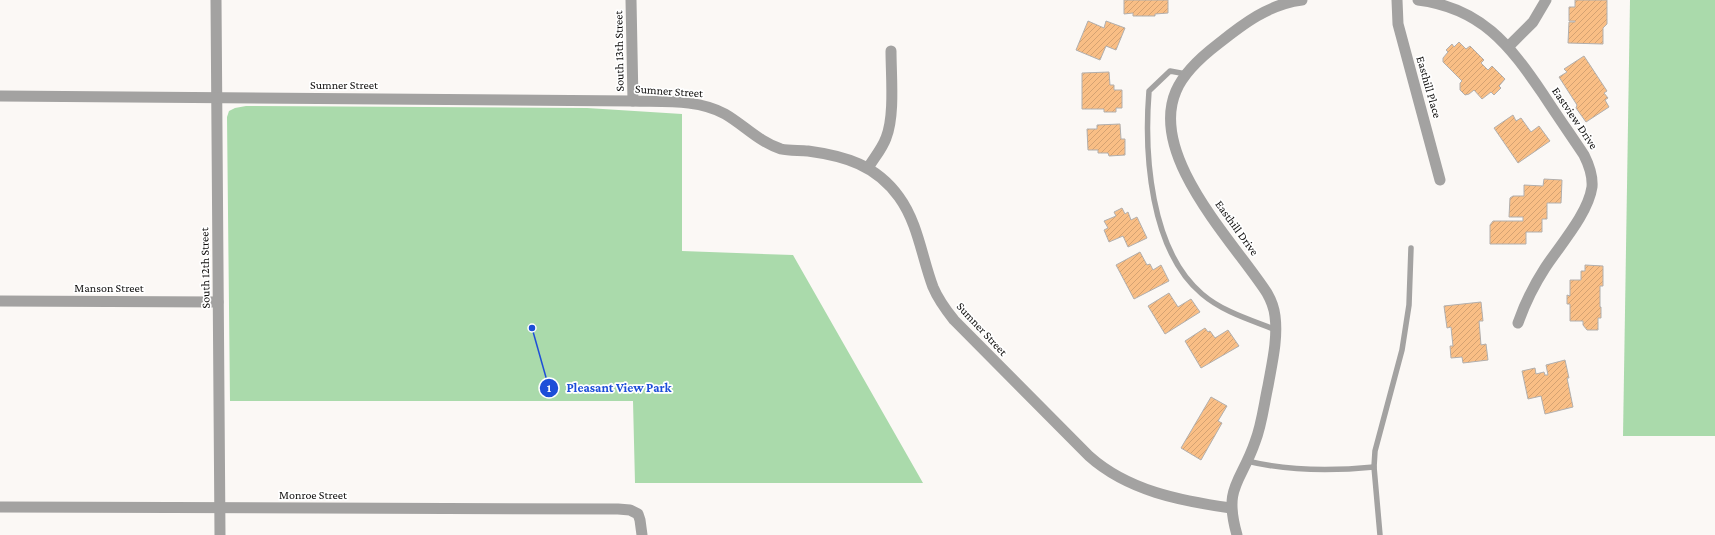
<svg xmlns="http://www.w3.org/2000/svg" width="1715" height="535" font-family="'Crimson Pro',serif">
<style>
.green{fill:#aadaab}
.building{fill:url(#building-hatch);stroke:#b2afad}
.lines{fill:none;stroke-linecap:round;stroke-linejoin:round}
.lane{stroke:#a3a2a1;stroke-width:5.5}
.street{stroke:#a3a2a1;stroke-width:11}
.labels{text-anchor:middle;stroke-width:3.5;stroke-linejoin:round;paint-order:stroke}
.street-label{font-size:12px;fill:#0f0e0d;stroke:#fff}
.leader{fill:none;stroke:#1d4ed8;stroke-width:1.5}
.callout-dot{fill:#1d4ed8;stroke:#fff;stroke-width:1.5}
.mark-label{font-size:12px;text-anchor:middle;font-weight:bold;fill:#fff}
.callout-label{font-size:13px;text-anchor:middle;font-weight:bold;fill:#1d4ed8;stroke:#fff;stroke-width:3.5;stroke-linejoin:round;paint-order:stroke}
</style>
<defs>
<pattern id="building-hatch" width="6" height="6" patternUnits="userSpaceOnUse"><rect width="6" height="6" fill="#f9be85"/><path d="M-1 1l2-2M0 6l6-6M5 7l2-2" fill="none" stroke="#d4a272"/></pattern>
</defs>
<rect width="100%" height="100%" fill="#fbf8f5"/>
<g class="green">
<polygon points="1630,0 1715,0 1715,436 1623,436"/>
<polygon points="246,106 587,108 682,114 682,251 793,255 923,483 635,483 633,401 230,401 227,117 229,111 235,108"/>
</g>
<g class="building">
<polygon points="1124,0 1168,0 1168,13 1155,14 1155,16 1133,16 1133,13 1124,14"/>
<polygon points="1575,0 1607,0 1607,24 1603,28 1603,44 1568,43 1569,22 1575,22 1575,21 1569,21 1569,7 1575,7"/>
<polygon points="1088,21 1104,28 1106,21 1125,28 1116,50 1106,46 1100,60 1076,50"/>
<polygon points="1459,42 1466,49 1470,46 1484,60 1481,63 1488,70 1492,66 1505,79 1499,86 1501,88 1494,95 1491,92 1482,99 1474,90 1469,94 1465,95 1460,90 1460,83 1462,81 1443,62 1443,58 1448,52 1446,50 1452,44 1454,47"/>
<polygon points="1584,56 1607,91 1604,93 1608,98 1605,100 1609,107 1586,122 1576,108 1577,105 1559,77 1567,72 1564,69"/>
<polygon points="1109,72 1110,85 1114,85 1114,90 1122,90 1122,108 1116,108 1116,112 1104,112 1104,109 1082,109 1082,73"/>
<polygon points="1513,115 1516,121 1521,118 1531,132 1539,126 1550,141 1518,163 1494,128"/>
<polygon points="1120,124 1121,139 1125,139 1125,155 1109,156 1108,153 1098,153 1098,150 1088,150 1087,129 1097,129 1097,125"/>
<polygon points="1544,179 1562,180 1561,203 1547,203 1547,219 1542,219 1542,232 1526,232 1526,244 1490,244 1490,225 1493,221 1523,221 1523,217 1509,217 1510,198 1513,196 1524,196 1524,185 1543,186"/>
<polygon points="1122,208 1125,214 1128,212 1131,220 1137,217 1147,238 1128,247 1123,236 1109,242 1104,230 1108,228 1104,221 1116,216 1114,212"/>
<polygon points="1140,252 1147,265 1150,264 1153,270 1161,265 1169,281 1134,299 1116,265"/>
<polygon points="1585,265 1603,266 1603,286 1600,286 1600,307 1601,307 1601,318 1598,318 1598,330 1587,330 1583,325 1583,321 1570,321 1570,304 1567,304 1567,295 1570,296 1570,280 1581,280 1581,271 1585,271"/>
<polygon points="1169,293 1178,307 1191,299 1200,312 1165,334 1148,306"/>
<polygon points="1481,302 1483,321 1479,321 1481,345 1486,344 1488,360 1463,363 1462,357 1451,358 1450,346 1453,346 1451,327 1447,328 1444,306"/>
<polygon points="1205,328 1208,332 1210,331 1215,338 1228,330 1239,346 1201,368 1185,341"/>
<polygon points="1565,360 1569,378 1567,378 1573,407 1545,414 1541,396 1528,399 1522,371 1535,368 1536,374 1544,372 1545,375 1548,375 1546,365"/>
<polygon points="1211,397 1227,406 1218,421 1222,423 1201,460 1181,448"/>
</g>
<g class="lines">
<g class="lane">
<path d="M1186 74 1170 71 1149 91C1144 154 1150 250 1202 294 1223 312 1251 320 1276 330"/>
<path d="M1247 461C1288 471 1333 471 1374 467"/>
<polyline points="1380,535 1374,467 1375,451 1402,350 1409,305 1411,248"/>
</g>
<g class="street">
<polyline points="216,0 220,535"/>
<polyline points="631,0 633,101"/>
<polyline points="1397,0 1398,24 1440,180"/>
<path d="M1418 0C1481 8 1509 44 1543 94 1556 114 1570 134 1584 155 1589 165 1593 175 1592 187 1588 214 1560 245 1545 268 1534 285 1525 303 1518 323"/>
<polyline points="1509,46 1533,22 1546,0"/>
<path d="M0 96 633 101C663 102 698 99 725 114 744 125 759 142 781 149 789 151 800 150 808 151 845 156 876 165 899 197 918 223 922 258 933 287 938 299 946 310 954 320L1089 456C1128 491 1181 501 1231 508"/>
<path d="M868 168C874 158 882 149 886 138 895 116 891 76 891 51"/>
<polyline points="0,301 218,302"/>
<polyline points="0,507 618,509 630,510 638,514 640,520 642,535"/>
<path d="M1237 535C1223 486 1241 483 1255 442 1262 424 1264 404 1268 386 1272 363 1278 339 1275 316 1274 307 1271 300 1267 293 1234 242 1148 156 1176 91 1184 72 1201 57 1218 44 1243 24 1269 4 1302 0"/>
</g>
</g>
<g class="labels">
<g class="street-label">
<text transform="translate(619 51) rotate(-91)" y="4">South 13th Street</text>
<text x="344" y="89">Sumner Street</text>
<text transform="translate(1429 87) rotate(74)" y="4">Easthill Place</text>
<text transform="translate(669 91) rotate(4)" y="4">Sumner Street</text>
<text transform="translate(1575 118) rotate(56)" y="4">Eastview Drive</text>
<text transform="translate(1237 228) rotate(54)" y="4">Easthill Drive</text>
<text transform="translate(205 268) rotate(-91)" y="4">South 12th Street</text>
<text x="109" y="292">Manson Street</text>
<text transform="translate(982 329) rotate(47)" y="4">Sumner Street</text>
<text x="313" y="499">Monroe Street</text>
</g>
</g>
<path class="leader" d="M532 328L549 388"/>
<g class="callout-dot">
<circle cx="532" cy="328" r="4"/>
<circle cx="549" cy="388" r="10"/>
</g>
<g class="mark-label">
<text x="549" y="392">1</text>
</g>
<g class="callout-label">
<text x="619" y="392">Pleasant View Park</text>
</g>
</svg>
